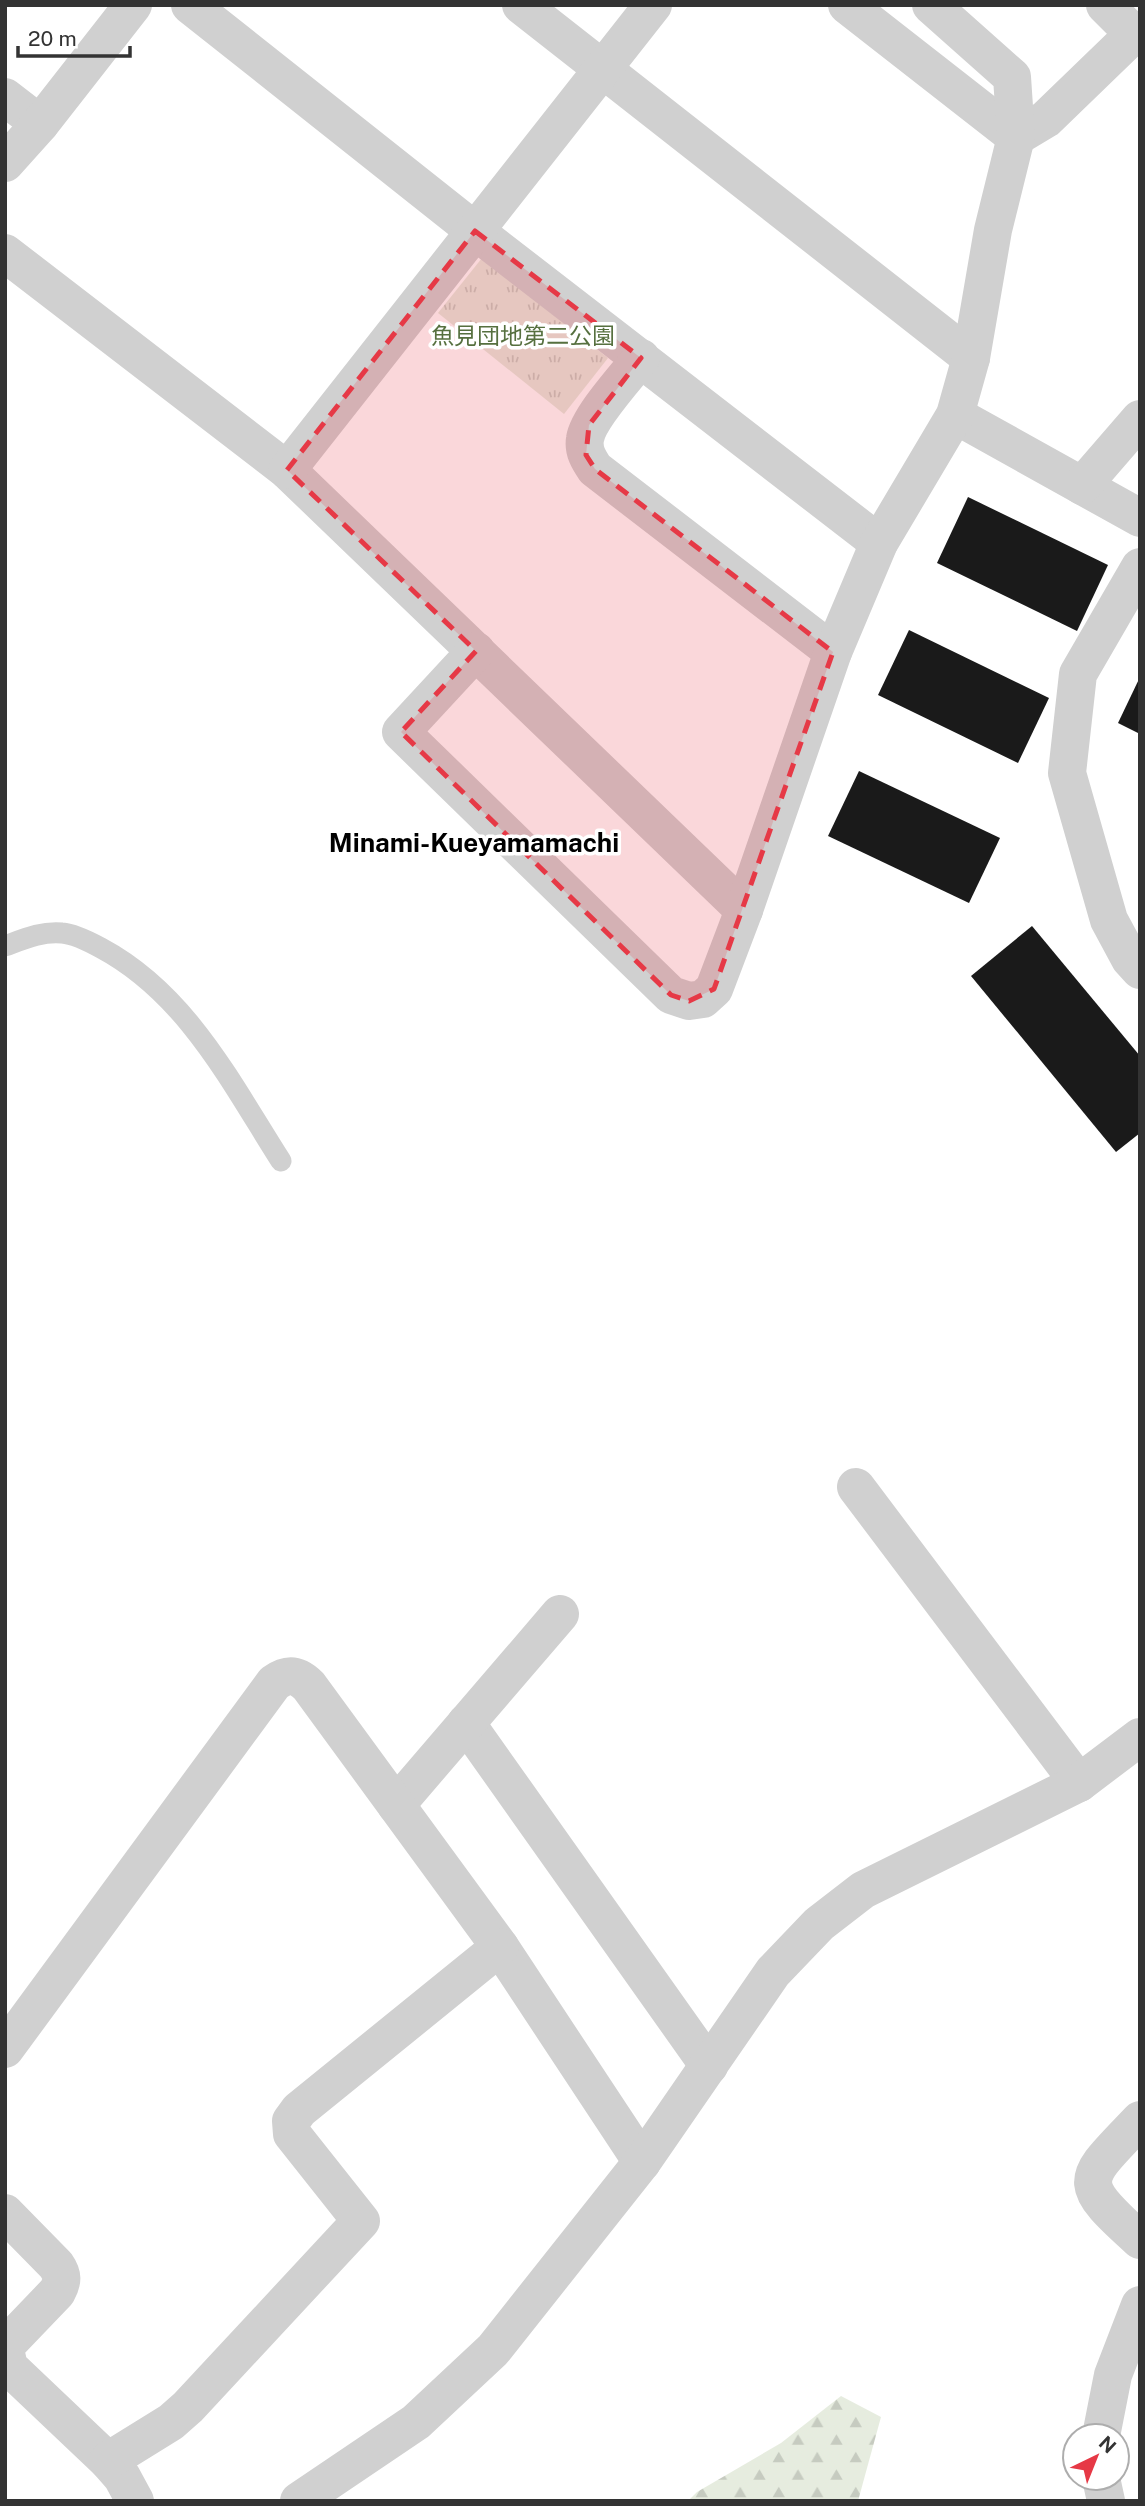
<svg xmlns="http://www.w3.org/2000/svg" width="1145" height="2506" font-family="'Public Sans','Noto Sans JP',sans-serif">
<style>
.grass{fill:url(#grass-tufts)}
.forest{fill:url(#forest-firs)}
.building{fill:#1a1a1a}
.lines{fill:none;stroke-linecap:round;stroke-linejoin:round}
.service{stroke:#d0d0d0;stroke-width:21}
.minor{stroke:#d0d0d0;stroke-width:38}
.marked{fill:#e63946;fill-opacity:0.2;stroke:#e63946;stroke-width:5;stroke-dasharray:14 9;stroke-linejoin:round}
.labels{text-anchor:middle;stroke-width:7;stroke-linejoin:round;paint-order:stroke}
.park-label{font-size:23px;fill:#56703f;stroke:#fff}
.quarter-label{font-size:26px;font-weight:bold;fill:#000;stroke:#fff}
</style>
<defs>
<pattern id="grass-tufts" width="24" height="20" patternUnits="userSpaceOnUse" patternTransform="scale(1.75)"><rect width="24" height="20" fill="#e6ecdf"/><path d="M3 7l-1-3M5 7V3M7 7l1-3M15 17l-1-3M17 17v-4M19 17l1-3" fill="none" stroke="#c6cbc0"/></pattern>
<pattern id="forest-firs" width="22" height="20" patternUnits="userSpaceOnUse" patternTransform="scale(1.75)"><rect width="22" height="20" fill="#e6ecdf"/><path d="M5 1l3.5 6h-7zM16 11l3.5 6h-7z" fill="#c6cbc0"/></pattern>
</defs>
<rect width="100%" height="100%" fill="#fff"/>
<polygon class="grass" points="482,258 608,358 564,414 438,313"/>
<polygon class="forest" points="841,2396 881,2417 858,2501 688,2501 697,2492 781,2443"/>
<g class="building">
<polygon points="968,497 1108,565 1077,631 937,563"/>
<polygon points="909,630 1049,698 1018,763 878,695"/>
<polygon points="1140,677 1140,734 1118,723"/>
<polygon points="859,771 1000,838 969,903 828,836"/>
<polygon points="1032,926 1140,1056 1140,1133 1116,1152 971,976"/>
</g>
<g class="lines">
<path class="service" d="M5 946C24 939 42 931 62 933 75 934 90 942 101 948 187 994 231 1083 281 1161"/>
<g class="minor">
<polyline points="190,5 475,231 879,543"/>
<polyline points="521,5 971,358"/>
<polyline points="847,5 1016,137 1046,119 1134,34 1105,5"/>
<polyline points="5,97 40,124"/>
<polyline points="5,163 40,124 133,5"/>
<polyline points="5,253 287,470 744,910"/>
<path d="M641 358C626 377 588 418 585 439 583 451 589 460 595 469L833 652"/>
<polyline points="955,415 1140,518"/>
<polyline points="287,470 653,5"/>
<polyline points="1082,486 1140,419"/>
<polyline points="1140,567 1078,674 1067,773 1109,920 1130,959 1140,970"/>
<polyline points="476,651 401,732 671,995 689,1001 703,999 714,989 744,910 833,652 879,543 955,415 971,358 993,230 1016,137 1012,77 931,5"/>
<polyline points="856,1487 1079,1783"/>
<polyline points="466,1723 709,2066"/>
<polyline points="396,1805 560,1614"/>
<path d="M5 2049 274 1683C288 1673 297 1674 309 1686L500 1947 642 2162"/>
<path d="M1140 2120C1082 2181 1073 2180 1140 2240"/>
<path d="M5 2213 56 2265C63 2275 63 2281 57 2292L10 2341 5 2349 9 2367 108 2461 122 2477 135 2501"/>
<polyline points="1101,2436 1113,2375 1140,2305"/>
<polyline points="108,2461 171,2422 188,2407 361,2221 292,2134 291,2121 299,2110 500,1947"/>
<polyline points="1101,2478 1106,2501"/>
<polyline points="299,2501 416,2422 493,2350 642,2162 773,1972 819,1924 863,1890 1079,1783 1140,1737"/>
</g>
</g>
<path class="marked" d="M475 231 641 358 589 425 586 455 595 469 833 652 714 989 689 1001 671 995 401 732 476 651 287 470Z"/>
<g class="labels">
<g class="park-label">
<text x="523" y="344">魚見団地第二公園</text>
</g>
<g class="quarter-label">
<text x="474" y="852">Minami-Kueyamamachi</text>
</g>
</g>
<rect width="1145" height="2506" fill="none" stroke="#333333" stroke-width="14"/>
<g transform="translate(1096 2457) rotate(43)"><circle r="33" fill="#ffffff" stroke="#adadad" stroke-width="2"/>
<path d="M0-5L12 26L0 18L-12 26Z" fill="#e63946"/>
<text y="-10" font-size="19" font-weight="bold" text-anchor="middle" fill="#333333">N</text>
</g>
<path d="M18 46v10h112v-10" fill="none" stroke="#333333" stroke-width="3.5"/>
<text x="28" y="46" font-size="21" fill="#333333" stroke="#ffffff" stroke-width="5" paint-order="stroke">20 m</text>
</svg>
